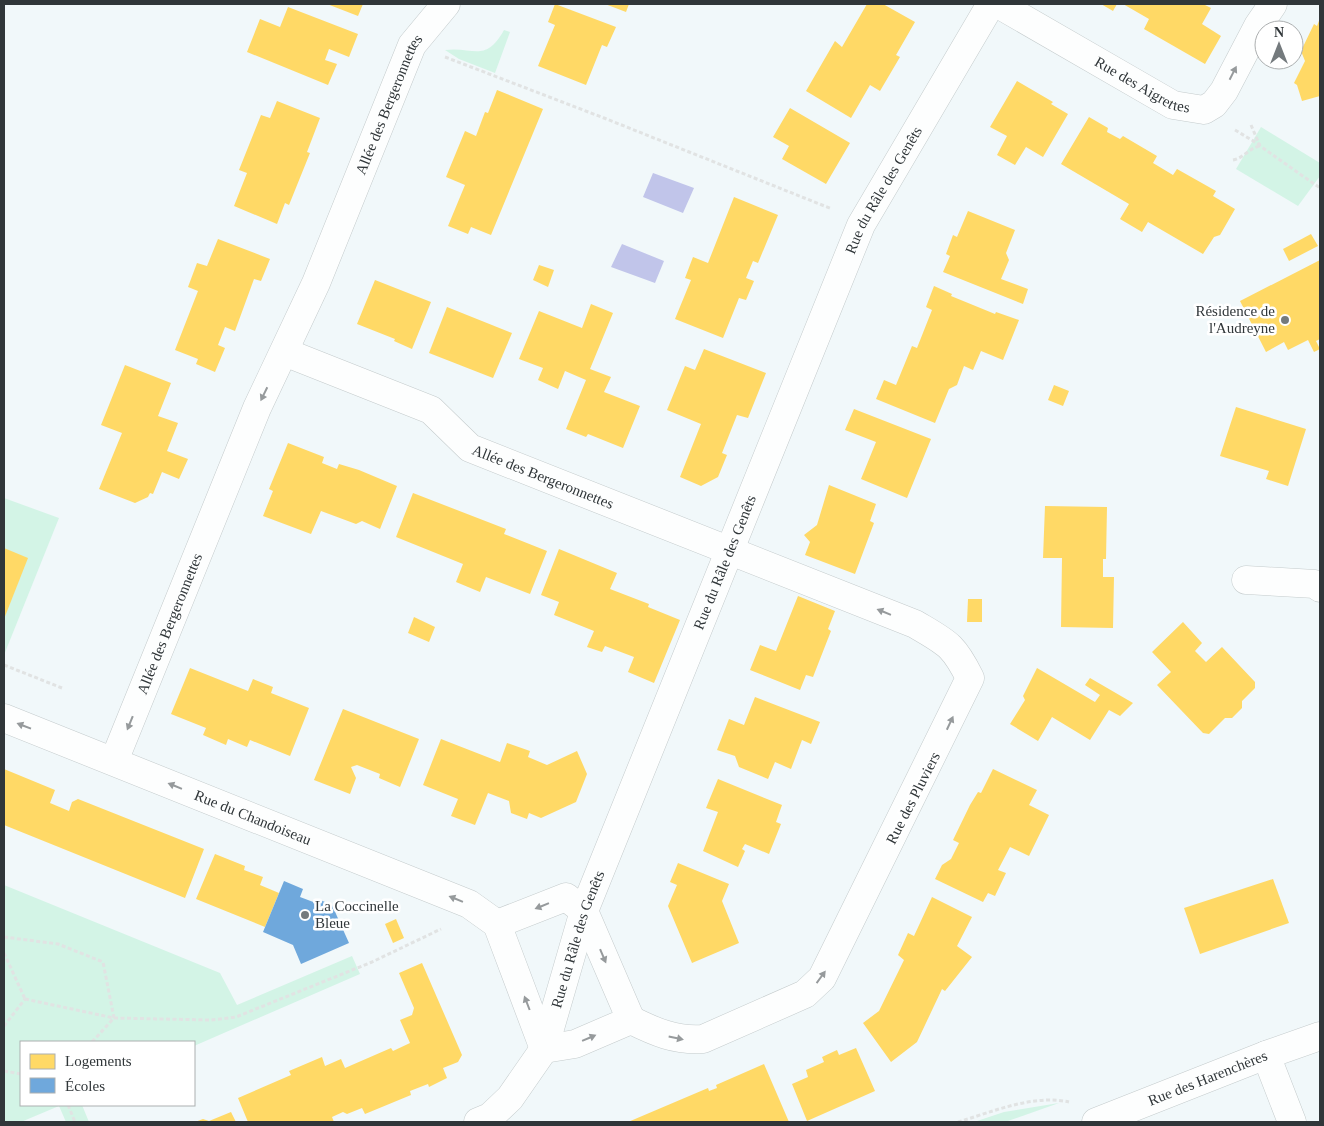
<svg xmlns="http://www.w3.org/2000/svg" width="1324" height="1126" font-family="'Times New Roman',serif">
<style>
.green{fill:#d3f4e6}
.water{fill:#c1c5ea}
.homes{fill:#ffd966}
.schools{fill:#6fa8dc}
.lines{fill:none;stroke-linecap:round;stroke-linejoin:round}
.minor-casing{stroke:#c4cbcc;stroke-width:29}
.path{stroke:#e1e3e3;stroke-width:3;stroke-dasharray:4 2.5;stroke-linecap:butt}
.minor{stroke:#fdfefe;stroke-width:28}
.oneway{fill:#969a9c}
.poi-dot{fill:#747a7d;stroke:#fff;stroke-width:2}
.labels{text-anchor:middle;stroke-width:5;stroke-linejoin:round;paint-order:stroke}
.street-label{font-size:15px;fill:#303639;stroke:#fff}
.poi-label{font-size:15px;fill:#303639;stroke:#fff;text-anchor:end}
</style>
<rect width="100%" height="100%" fill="#f1f8fa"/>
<g class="green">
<path d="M504 30 510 32 495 73 459 59 445 50C473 46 485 64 504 30Z"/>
<polygon points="1261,127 1320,163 1320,176 1298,206 1236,169"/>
<polygon points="4,498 59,518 4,655"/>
<polygon points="4,885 220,973 237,1005 352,956 360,974 194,1046 194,1042 21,1042 21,1105 82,1105 89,1122 66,1122 59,1106 21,1122 4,1122"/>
<polygon points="1059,1103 1005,1122 974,1122 1004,1112"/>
</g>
<g class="water">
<polygon points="653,173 694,188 683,213 643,197"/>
<polygon points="622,244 664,261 655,283 611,267"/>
</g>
<g class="homes">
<polygon points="327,4 363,4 358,16"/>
<polygon points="555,4 616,27 607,47 602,45 586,85 538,66 555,25 548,22"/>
<polygon points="605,4 629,4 626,12"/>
<polygon points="867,4 883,4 915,22 896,55 900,57 880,91 870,85 851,118 806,91 835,41 842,47"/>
<polygon points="1101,4 1117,4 1113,11"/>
<polygon points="1123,4 1203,4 1211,8 1202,24 1221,36 1205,64 1144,29 1149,19"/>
<polygon points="288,7 358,34 349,57 329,49 325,60 337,64 328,85 247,52 260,19 280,27"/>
<polygon points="1320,18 1320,96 1302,101 1297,85 1294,83 1305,61 1301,51 1314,24 1317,26"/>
<polygon points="1017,81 1053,102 1051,104 1068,114 1043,157 1026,147 1015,165 997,155 1007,136 990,127"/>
<polygon points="497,90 543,109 491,235 471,227 468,234 448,226 465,185 446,177 465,131 476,136 485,112 488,113"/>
<polygon points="277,101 320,118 307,152 310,153 289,205 285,203 277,224 234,206 247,173 239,170 261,115 270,118"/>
<polygon points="790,108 850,143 826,184 782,159 789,146 773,137"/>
<polygon points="1089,117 1108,128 1107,132 1120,139 1123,136 1157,156 1153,163 1173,175 1177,169 1216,191 1213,196 1235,209 1220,235 1214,237 1203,254 1148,222 1142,232 1120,219 1129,204 1061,164"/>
<polygon points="734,197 778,215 758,263 753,261 746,278 754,281 746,300 739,298 723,338 675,319 691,280 685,278 693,257 708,263"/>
<polygon points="968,211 1015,230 1006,253 1009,260 1001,279 1028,289 1023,304 943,272 950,256 946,254 953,235 957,237"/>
<polygon points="1311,234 1318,246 1289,261 1283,249"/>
<polygon points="218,239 270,259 261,281 254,279 235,331 225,327 218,345 225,348 215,372 196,364 198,359 175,350 198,291 188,287 197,263 207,266"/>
<polygon points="1320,260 1320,339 1316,341 1320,349 1314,352 1308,340 1288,350 1284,342 1266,352 1240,301"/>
<polygon points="539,265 554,270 548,287 533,280"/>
<polygon points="375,280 431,302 412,349 394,341 395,339 357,324"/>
<polygon points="934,286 952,294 951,296 995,314 996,312 1019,320 1003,360 981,351 973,370 964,366 957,385 949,389 935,423 876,399 884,380 896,385 912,346 917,348 932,310 926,307"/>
<polygon points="591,304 613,313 590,369 611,377 604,392 640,406 623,448 588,434 586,437 566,429 586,380 565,371 558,389 538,380 543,368 519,359 539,311 582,328"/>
<polygon points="447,307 512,333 493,378 429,353"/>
<polygon points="704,349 766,373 748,418 737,415 722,453 727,455 718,477 701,486 680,477 701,424 667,410 685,366 695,370"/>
<polygon points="125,365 171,383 158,416 178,423 167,451 188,459 179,479 162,472 153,494 150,493 148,497 135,503 99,489 122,433 101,425"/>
<polygon points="1054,385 1069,391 1063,406 1048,400"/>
<polygon points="1236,407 1306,429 1288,486 1266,479 1269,471 1220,456"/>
<polygon points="854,409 931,439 907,498 861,479 876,442 845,430"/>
<polygon points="288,443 324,457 322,463 337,469 339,464 359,470 397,486 380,529 362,521 356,524 321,511 311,534 263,516 273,491 269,489"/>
<polygon points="829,485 876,504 870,521 874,523 855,574 805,555 810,542 804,535 817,525"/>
<polygon points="413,493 506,529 504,534 547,551 530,594 486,577 480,592 456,582 463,564 396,537"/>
<polygon points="1045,506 1107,507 1106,559 1103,559 1103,577 1114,577 1113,628 1061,627 1062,558 1043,558"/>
<polygon points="4,548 28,558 4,619"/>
<polygon points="559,549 617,573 610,589 649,604 648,607 680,620 654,683 628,672 634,657 605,646 602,652 587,647 594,631 554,615 559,602 541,595"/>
<polygon points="798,596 835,611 828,629 831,631 813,677 806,675 800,690 750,670 760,645 776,651"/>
<polygon points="968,599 982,599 982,622 967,622"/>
<polygon points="414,617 435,627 429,642 408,633"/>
<polygon points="1183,622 1202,643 1195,651 1206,662 1222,647 1255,682 1255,688 1242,701 1242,708 1232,718 1225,718 1209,734 1203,733 1157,685 1171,672 1152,652"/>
<polygon points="190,668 248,691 253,679 273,687 271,693 309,708 290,756 250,740 247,747 228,739 226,745 203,735 206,728 171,714"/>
<polygon points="1037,668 1095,702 1100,695 1085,685 1090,678 1133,703 1120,716 1109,710 1090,740 1052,717 1038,741 1010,724 1025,700 1023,696"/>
<polygon points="755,697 820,722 811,744 802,740 791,769 775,762 768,779 739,767 735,756 717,750 729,719 744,725"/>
<polygon points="343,709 419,739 400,787 379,778 380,774 357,765 351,767 356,778 350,794 314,780"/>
<polygon points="441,739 500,762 507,743 530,751 528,757 547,765 577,751 587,774 576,802 541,818 529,813 527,819 511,813 509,801 488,793 475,825 451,816 458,799 423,785"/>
<polygon points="4,769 55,790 50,803 69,811 72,802 78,799 204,849 185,898 4,825"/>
<polygon points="993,769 1037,790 1029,805 1049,815 1029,856 1010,847 998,870 1006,873 995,896 988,893 983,902 935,879 942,865 951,859 959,843 953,840 970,805 978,792 981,793"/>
<polygon points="718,779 782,805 776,822 781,824 769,854 745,844 742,849 745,851 738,867 703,851 718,812 706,808"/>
<polygon points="215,854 245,866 244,870 263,877 260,885 279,893 265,927 196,899"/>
<polygon points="678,863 729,884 722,901 739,943 692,963 668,906 677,885 670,882"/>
<polygon points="1273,879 1289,923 1200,954 1184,908"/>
<polygon points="932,897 972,917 957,946 972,957 945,991 942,989 917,1042 891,1062 863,1023 879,1011 904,960 898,955 908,933 914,936"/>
<polygon points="396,919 404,938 393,943 385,924"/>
<polygon points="422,963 462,1055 458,1062 443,1068 447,1078 429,1087 428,1084 410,1091 411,1095 365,1114 362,1108 347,1114 343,1112 332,1117 334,1122 248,1122 238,1098 291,1075 289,1071 322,1057 325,1066 341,1059 345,1068 391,1048 393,1051 410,1043 400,1020 412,1015 414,1008 399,973"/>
<polygon points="856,1048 875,1091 807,1121 792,1084 808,1077 806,1070 824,1062 822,1057 837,1050 839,1055"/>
<polygon points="764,1064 789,1122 628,1122 708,1088 709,1091 717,1088 716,1085"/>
<polygon points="231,1112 236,1122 195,1122 203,1119 209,1121"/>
</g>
<polygon class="schools" points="284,881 303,889 300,897 316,903 318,899 332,905 349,943 301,964 293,945 263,932"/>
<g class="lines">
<defs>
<g id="minor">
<path id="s1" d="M998 4 1173 105 1204 110 1214 104 1224 91 1258 26 1273 4"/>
<path id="s2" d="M286 350 297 357 431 410 470 448 915 624C947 643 953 644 970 678L822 978 805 994 703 1039C676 1041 655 1032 631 1020"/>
<polyline points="1246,580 1315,584 1320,588"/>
<path id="s3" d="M4 718 469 904 497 924"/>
<path id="s4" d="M114 761 257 408 316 283 412 45 446 4"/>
<polyline points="497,924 544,1049 575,1044 631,1020"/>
<polyline points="497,924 566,897 584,911 631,1020"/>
<polyline points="1266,1055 1292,1122"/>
<path id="s5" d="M478 1122 490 1117 510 1098 544 1049 584 911 861 225 991 4"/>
<path id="s6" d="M1096 1122 1266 1055 1320 1036"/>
</g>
</defs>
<use href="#minor" class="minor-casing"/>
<g class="path">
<polyline points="445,57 604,118 832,209"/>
<polyline points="1251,125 1260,146 1320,188"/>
<polyline points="1235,130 1260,145"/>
<path d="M1233 160C1244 158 1249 148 1260 146"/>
<polyline points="4,665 62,688"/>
<polyline points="4,937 58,944 103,962 114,1018 92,1042"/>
<polyline points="4,953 25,999"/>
<polyline points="25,999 114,1018 211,1020 236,1017 372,962 441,929"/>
<polyline points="4,1026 25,999"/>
<polyline points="4,1071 21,1074"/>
<polyline points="68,1105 75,1122"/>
<path d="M958 1122C992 1112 1033 1094 1069 1102"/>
</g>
<use href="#minor" class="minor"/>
</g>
<defs><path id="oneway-solid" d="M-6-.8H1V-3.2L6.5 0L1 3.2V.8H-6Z" transform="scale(1.25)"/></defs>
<g class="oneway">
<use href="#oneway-solid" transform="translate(1233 73) rotate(-63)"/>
<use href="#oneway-solid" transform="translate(264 394) rotate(116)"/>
<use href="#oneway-solid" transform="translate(884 612) rotate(-158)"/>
<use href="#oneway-solid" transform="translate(130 723) rotate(112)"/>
<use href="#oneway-solid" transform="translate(950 723) rotate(-65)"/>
<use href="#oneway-solid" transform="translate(24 726) rotate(-159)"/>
<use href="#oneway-solid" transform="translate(175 786) rotate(-158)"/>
<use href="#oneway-solid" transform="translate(456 899) rotate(-158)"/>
<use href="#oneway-solid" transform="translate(542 906) rotate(158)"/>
<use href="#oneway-solid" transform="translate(603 956) rotate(67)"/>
<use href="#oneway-solid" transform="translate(821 977) rotate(-54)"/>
<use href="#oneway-solid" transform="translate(527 1003) rotate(-111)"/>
<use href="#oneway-solid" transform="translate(589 1038) rotate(-23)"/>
<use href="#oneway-solid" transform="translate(676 1038) rotate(12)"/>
</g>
<g class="poi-dot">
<circle cx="1285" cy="320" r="5"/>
<circle cx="305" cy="915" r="5"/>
</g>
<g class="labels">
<g class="street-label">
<text dy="5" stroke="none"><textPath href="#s1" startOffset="166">Rue des Aigrettes</textPath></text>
<text dy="5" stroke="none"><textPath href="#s4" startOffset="712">Allée des Bergeronnettes</textPath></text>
<text dy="5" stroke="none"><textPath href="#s5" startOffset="1025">Rue du Râle des Genêts</textPath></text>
<text dy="5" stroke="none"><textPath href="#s2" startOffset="290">Allée des Bergeronnettes</textPath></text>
<text dy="5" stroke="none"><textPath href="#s5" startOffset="620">Rue du Râle des Genêts</textPath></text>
<text dy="5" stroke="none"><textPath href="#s4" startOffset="148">Allée des Bergeronnettes</textPath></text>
<text transform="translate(913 798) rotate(-63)" y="5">Rue des Pluviers</text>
<text dy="5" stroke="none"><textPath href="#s3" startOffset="268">Rue du Chandoiseau</textPath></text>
<text dy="5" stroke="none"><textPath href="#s5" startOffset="215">Rue du Râle des Genêts</textPath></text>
<text dy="5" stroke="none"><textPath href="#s6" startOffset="120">Rue des Harenchères</textPath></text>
</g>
<g class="poi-label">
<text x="1275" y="316">Résidence de<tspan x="1275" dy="17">l'Audreyne</tspan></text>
<text x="315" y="911" text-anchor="start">La Coccinelle<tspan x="315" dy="17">Bleue</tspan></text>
</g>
</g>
<rect width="1324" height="1126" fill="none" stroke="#303639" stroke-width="10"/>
<rect x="20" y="1041" width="175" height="65" fill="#ffffff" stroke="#acafb0"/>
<rect x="30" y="1054" width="25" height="15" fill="#ffd966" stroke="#acafb0"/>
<text x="65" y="1066" font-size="15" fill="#303639">Logements</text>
<rect x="30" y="1078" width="25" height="15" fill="#6fa8dc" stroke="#acafb0"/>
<text x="65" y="1091" font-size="15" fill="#303639">Écoles</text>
<g transform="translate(1279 45)"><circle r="24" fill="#ffffff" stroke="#acafb0"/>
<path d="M0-4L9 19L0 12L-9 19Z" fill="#747a7d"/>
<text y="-8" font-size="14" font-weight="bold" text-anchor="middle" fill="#303639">N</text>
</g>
</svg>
